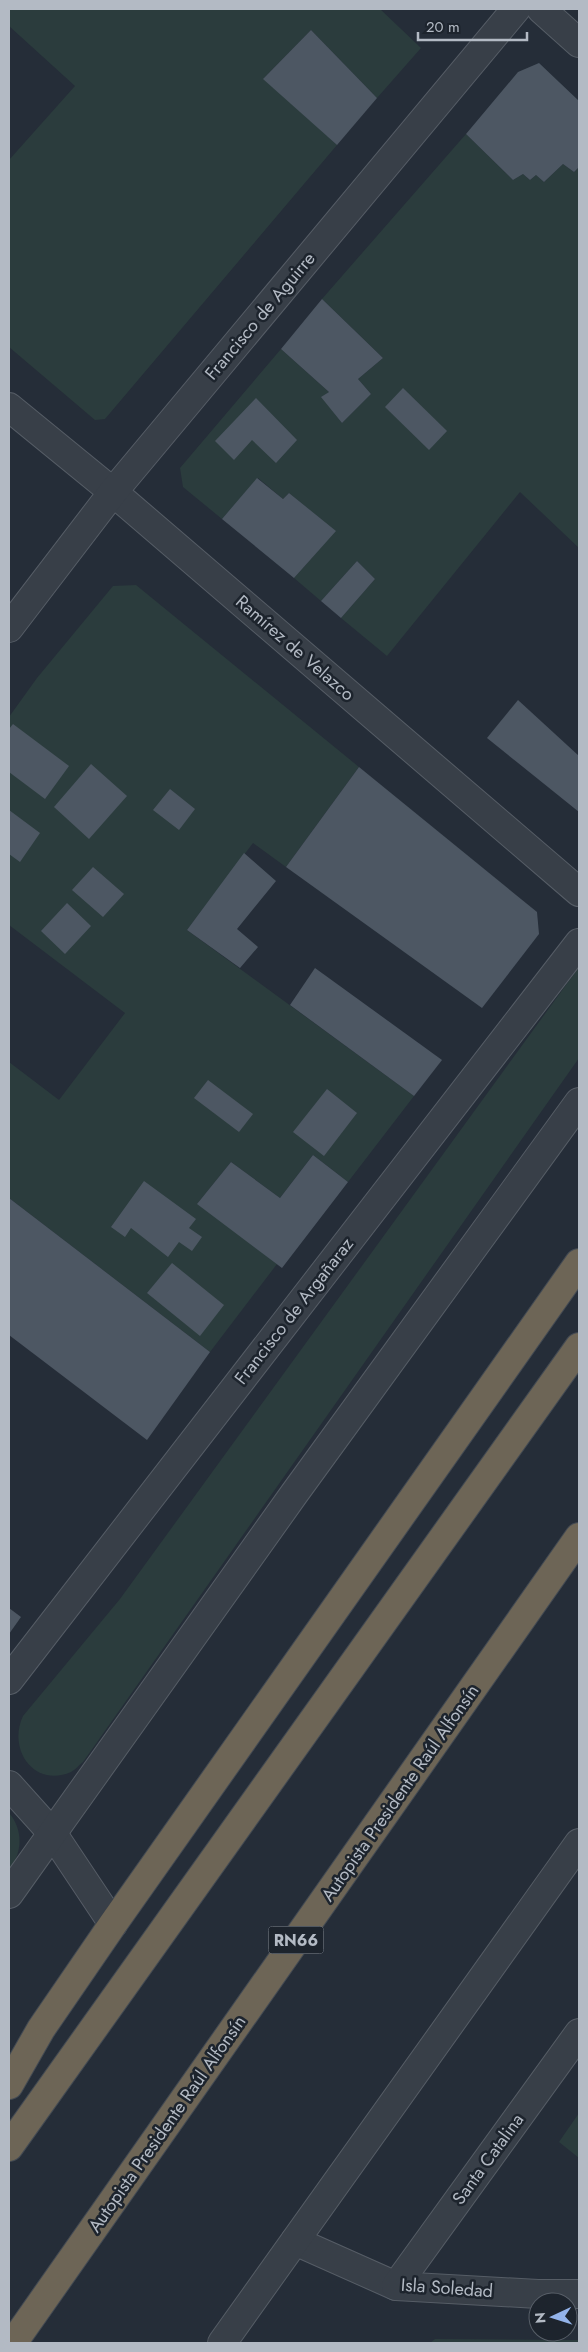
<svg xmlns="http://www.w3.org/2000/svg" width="588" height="2352" font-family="Jost,sans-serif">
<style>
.green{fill:#2b3c3d}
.building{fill:#4d5763}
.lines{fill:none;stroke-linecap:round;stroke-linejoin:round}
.minor-casing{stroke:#565d66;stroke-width:30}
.highway-casing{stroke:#434a53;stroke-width:30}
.minor{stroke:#383f48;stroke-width:28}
.highway{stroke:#6d6556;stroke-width:28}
.labels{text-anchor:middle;stroke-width:5;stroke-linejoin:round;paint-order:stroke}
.shield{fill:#1d242d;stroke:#868d97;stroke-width:1}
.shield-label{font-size:16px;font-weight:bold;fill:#b3bac4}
.street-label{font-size:18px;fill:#b3bac4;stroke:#1d242d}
</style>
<rect width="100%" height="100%" fill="#252d38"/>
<g class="green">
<polygon points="9,9 380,9 421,48 377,98 311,30 264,78 337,145 105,419 95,420 9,347 9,160 75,86 9,26"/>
<polygon points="466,134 513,180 523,174 530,180 536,175 544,182 563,164 574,172 579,167 579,548 520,492 387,656 341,618 375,579 357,561 321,601 294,578 335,531 289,493 283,499 258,478 222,519 183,487 180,468 281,349 329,392 322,397 342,423 371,394 358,379 383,358 322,299"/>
<polygon points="136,585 359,767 286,867 253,843 187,930 414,1096 348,1182 313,1155 280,1198 231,1162 198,1203 277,1264 210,1352 9,1198 9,1062 59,1100 125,1013 9,925 9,717 37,678 113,586"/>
<path d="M579 967V1058L83 1762C79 1765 75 1770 71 1772 35 1788 7 1750 23 1716L120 1599Z"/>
<path d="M9 1813C23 1829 23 1853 9 1869Z"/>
<polygon points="579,2113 579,2158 559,2142"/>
<polygon points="435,2339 579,2340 579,2343 430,2343"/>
</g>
<g class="building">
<polygon points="311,30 377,98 337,145 263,79"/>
<polygon points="539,63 579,101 579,167 574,172 563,164 544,182 536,175 530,180 523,174 513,180 466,134 518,72"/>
<polygon points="322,299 383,358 358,379 371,394 342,423 321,397 329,392 281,349"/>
<polygon points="403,388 447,431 429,450 385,407"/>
<polygon points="256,398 297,440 276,463 252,440 234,460 215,441"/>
<polygon points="257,478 283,499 289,493 336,531 294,578 222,519"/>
<polygon points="357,561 375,579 341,618 321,601"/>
<polygon points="518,700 579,756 579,812 487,738"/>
<polygon points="13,724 69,766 45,799 9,772 9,729"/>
<polygon points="91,764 127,796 89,839 54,807"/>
<polygon points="359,767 537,912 539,934 482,1008 286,867"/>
<polygon points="170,789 195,809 179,830 153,810"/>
<polygon points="9,810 40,833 20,862 9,854"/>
<polygon points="244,853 276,881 237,929 258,947 240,968 187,930"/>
<polygon points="93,867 124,894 103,917 72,890"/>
<polygon points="67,903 91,926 65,954 41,931"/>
<polygon points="315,968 442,1060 414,1096 290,1005"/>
<polygon points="208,1080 253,1114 239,1132 194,1098"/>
<polygon points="327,1089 357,1113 324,1156 293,1132"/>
<polygon points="313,1155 348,1182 282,1268 197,1204 231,1162 280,1198"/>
<polygon points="144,1181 196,1219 189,1228 202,1237 192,1251 179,1242 168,1257 131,1228 125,1237 111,1227"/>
<polygon points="9,1198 210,1352 147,1440 9,1335"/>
<polygon points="172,1263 224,1305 200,1336 147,1293"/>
<polygon points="9,1608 21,1617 9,1634"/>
</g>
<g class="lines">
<defs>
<g id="minor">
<polyline points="541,9 579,43"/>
<polyline points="9,407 113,492 579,892"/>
<polyline points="9,628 113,492 516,9"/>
<polyline points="9,1680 579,943"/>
<polyline points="9,1785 53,1834 113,1924"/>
<polyline points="9,1894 294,1494 579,1102"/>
<polyline points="295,2241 396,2286 538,2294 579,2294"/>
<polyline points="396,2286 579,2033"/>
<polyline points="222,2343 579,1843"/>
</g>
<g id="highway">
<polyline points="9,2085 41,2029 113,1924 579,1263"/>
<polyline points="9,2147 579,1347"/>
<polyline points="13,2343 579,1537"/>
</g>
</defs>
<use href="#minor" class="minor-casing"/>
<use href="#highway" class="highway-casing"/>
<use href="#minor" class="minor"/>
<use href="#highway" class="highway"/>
</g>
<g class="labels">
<rect class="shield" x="268.5" y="1926.5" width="55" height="27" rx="4"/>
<g class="shield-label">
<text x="296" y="1946">RN66</text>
</g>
<g class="street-label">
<text transform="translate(260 316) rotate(-50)" y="6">Francisco de Aguirre</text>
<text transform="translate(295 648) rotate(41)" y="6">Ramírez de Velazco</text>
<text transform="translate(294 1311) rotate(-52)" y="6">Francisco de Argañaraz</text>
<text transform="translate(400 1793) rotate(-55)" y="6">Autopista Presidente Raúl Alfonsín</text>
<text transform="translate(167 2124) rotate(-55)" y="6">Autopista Presidente Raúl Alfonsín</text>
<text transform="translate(488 2159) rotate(-54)" y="6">Santa Catalina</text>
<text transform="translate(447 2288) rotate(4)" y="6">Isla Soledad</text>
</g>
</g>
<rect width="588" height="2352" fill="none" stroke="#b3bac4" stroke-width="20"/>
<g transform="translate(553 2317) rotate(266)"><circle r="24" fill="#1d242d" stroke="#596069"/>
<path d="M0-4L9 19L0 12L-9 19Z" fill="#93b3ea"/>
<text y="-8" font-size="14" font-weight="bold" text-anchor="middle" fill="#b3bac4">N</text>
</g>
<path d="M418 32v8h109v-8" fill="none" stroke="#b3bac4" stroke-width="2.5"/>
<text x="426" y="32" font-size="15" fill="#b3bac4" stroke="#1d242d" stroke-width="4" paint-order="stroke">20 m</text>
</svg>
